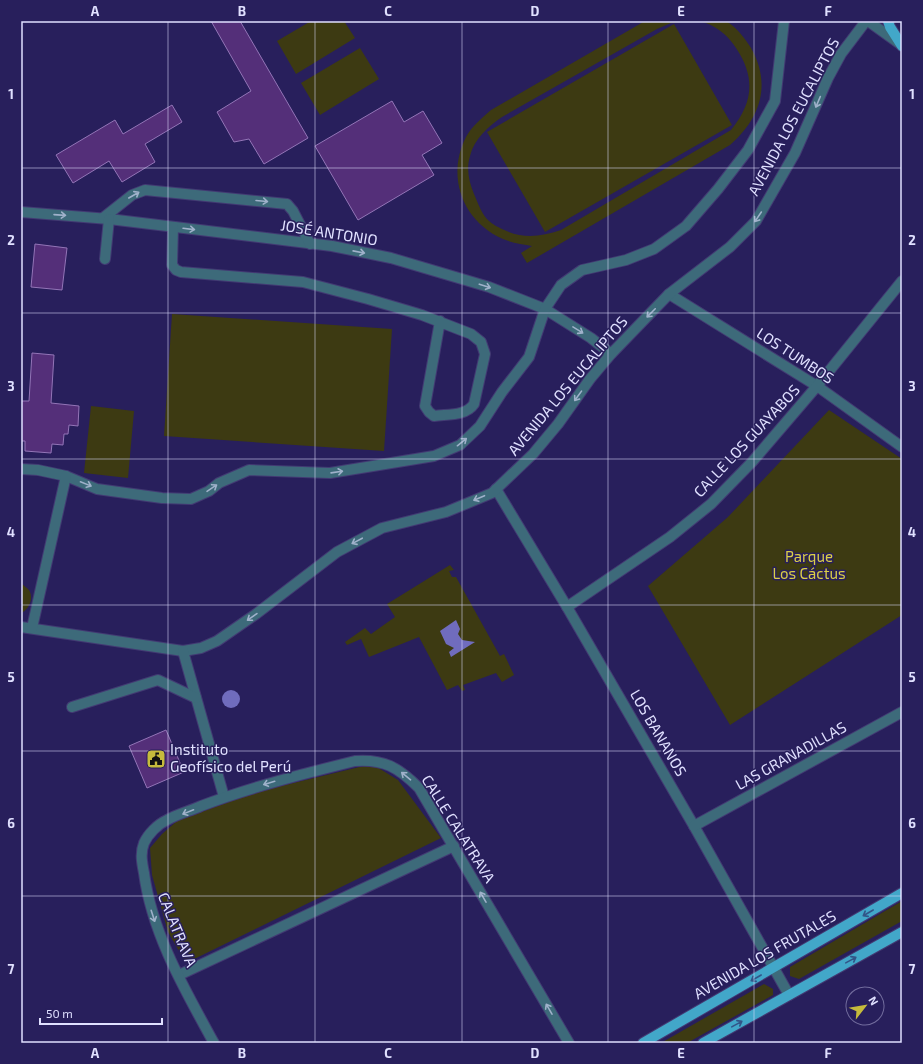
<svg xmlns="http://www.w3.org/2000/svg" width="923" height="1064" font-family="'Exo 2',sans-serif">
<style>
.green{fill:#3d3a12}
.water{fill:#706cbd}
.building{fill:#542f79;stroke:#9375b7}
.lines{fill:none;stroke-linecap:round;stroke-linejoin:round}
.minor-casing{stroke:#423a73;stroke-width:12}
.major-casing{stroke:#423a73;stroke-width:12}
.minor{stroke:#3d6a7a;stroke-width:10}
.major{stroke:#42a7c9;stroke-width:10}
.oneway{stroke:#9fb1ca}
.oneway2{stroke:#325588}
.grid{fill:none;stroke:#e0e0ff;stroke-width:1;stroke-opacity:0.55}
.labels{text-anchor:middle;stroke-width:3;stroke-linejoin:round;paint-order:stroke}
.street-label{font-size:15px;fill:#e0e0ff;stroke:#281f5c}
.park-label{font-size:15px;fill:#dbcf46;stroke:#281f5c}
.poi-label{font-size:15px;fill:#e0e0ff;stroke:#281f5c;text-anchor:start}
.neatline{fill:none;stroke:#e0e0ff;stroke-width:1.5}
.grid-label{font-size:13px;text-anchor:middle;font-weight:bold;fill:#e0e0ff}
</style>
<rect width="100%" height="100%" fill="#281f5c"/>
<g class="green">
<polygon points="311,21 344,21 355,38 296,74 277,41"/>
<path d="M645 21H688L671 23 657 29 502 117C489 126 474 139 470 156 466 169 469 182 474 194 478 203 482 215 489 221 492 224 498 227 502 229 522 239 540 237 561 230L731 130C753 103 756 78 736 48 729 37 719 28 706 23 701 21 694 22 688 21H726C736 27 745 38 751 48 772 85 760 119 730 145L527 263 521 253 532 246C523 244 512 243 503 239 462 221 446 176 466 137 472 126 482 118 491 110Z"/>
<polygon points="674,24 732,125 545,232 487,132"/>
<polygon points="360,48 379,79 320,115 301,83"/>
<polygon points="172,314 392,329 384,451 164,436"/>
<polygon points="91,406 134,411 128,478 84,473"/>
<polygon points="829,410 902,459 902,615 730,725 648,586 728,517"/>
<polygon points="450,565 454,570 449,571 452,577 456,577 500,656 504,654 514,675 502,682 496,673 463,685 465,690 462,691 458,685 447,690 419,637 369,657 361,639 347,645 345,642 365,628 371,634 395,617 387,604"/>
<path d="M21 583C23 585 27 588 29 590 34 598 29 610 21 613Z"/>
<polygon points="372,764 398,780 441,838 186,963 168,932 152,875 150,848 162,834 177,821 252,793"/>
<polygon points="902,901 902,921 799,979 790,976 790,967"/>
<polygon points="764,984 773,989 773,995 687,1043 661,1043"/>
</g>
<g class="water">
<polygon points="456,620 460,629 458,634 462,640 475,642 451,657 449,652 454,648 446,644 440,631"/>
<circle cx="231" cy="699" r="9"/>
</g>
<g class="building">
<polygon points="211,21 240,21 308,138 264,164 249,139 234,142 217,112 251,91"/>
<polygon points="392,101 404,122 423,111 442,143 422,155 434,175 358,220 315,146"/>
<polygon points="172,105 182,122 145,144 155,162 122,182 109,161 73,183 56,155 115,120 123,134"/>
<polygon points="35,244 67,248 62,290 31,287"/>
<polygon points="32,353 54,355 51,403 79,406 78,426 69,425 68,434 64,434 63,445 52,444 51,453 25,451 25,441 21,441 21,401 29,401"/>
<polygon points="166,730 184,772 147,788 129,746"/>
</g>
<g class="lines">
<defs>
<g id="minor">
<polyline points="868,21 900,44"/>
<polyline points="21,212 109,219 332,246 391,258 489,287 545,309 591,338 611,354"/>
<polyline points="103,218 132,195 145,190 287,204 293,211 310,244"/>
<path d="M173 227 172 265 176 270 181 272 303 282 368 299 422 315 471 334 481 342 485 354 474 404C466 416 448 414 434 416L429 412 425 406 440 321"/>
<polyline points="105,259 109,219"/>
<polyline points="669,294 817,386 902,447"/>
<polyline points="21,469 38,470 66,476 97,489 162,498 191,499 209,491 219,483 249,470 330,473 434,456 460,445 480,426 502,392 529,357 545,309 561,285 582,270 626,260 654,249 686,226 718,189 748,150 775,101 784,21"/>
<polyline points="496,489 567,607 694,826 789,995"/>
<polyline points="567,607 670,537 711,504 752,462 817,386 902,281"/>
<polyline points="21,627 183,651 201,648 217,641 256,614 337,552 382,528 446,512 492,493 533,454 558,424 590,379 611,354 639,325 669,294 730,247 756,221 795,153 828,78 841,54 866,21"/>
<polyline points="32,628 66,476"/>
<polyline points="183,651 224,797"/>
<polyline points="72,707 158,680 196,698"/>
<polyline points="694,826 902,712"/>
<polyline points="179,975 454,846"/>
<path d="M214 1043C185 990 152 934 144 873 142 863 140 853 144 843 148 834 158 824 167 820 177 814 190 811 201 806 251 787 303 774 355 761 384 759 398 767 419 788L569 1043"/>
</g>
<g id="major">
<polyline points="888,21 890,27 902,46"/>
<polyline points="643,1043 902,893"/>
<polyline points="703,1043 902,932"/>
</g>
</defs>
<use href="#minor" class="minor-casing"/>
<use href="#major" class="major-casing"/>
<use href="#minor" class="minor"/>
<use href="#major" class="major"/>
</g>
<defs><path id="oneway-shaft" d="M-6 0H5M1.5-3L5.5 0L1.5 3" fill="none" stroke-width="1.6" stroke-linecap="round" stroke-linejoin="round"/></defs>
<g class="oneway">
<use href="#oneway-shaft" transform="translate(818 102) rotate(113)"/>
<use href="#oneway-shaft" transform="translate(134 195) rotate(-30)"/>
<use href="#oneway-shaft" transform="translate(262 201) rotate(5)"/>
<use href="#oneway-shaft" transform="translate(60 215) rotate(4)"/>
<use href="#oneway-shaft" transform="translate(758 217) rotate(124)"/>
<use href="#oneway-shaft" transform="translate(189 229) rotate(7)"/>
<use href="#oneway-shaft" transform="translate(359 252) rotate(11)"/>
<use href="#oneway-shaft" transform="translate(485 286) rotate(18)"/>
<use href="#oneway-shaft" transform="translate(651 313) rotate(135)"/>
<use href="#oneway-shaft" transform="translate(578 330) rotate(32)"/>
<use href="#oneway-shaft" transform="translate(578 396) rotate(126)"/>
<use href="#oneway-shaft" transform="translate(462 442) rotate(-39)"/>
<use href="#oneway-shaft" transform="translate(337 472) rotate(-8)"/>
<use href="#oneway-shaft" transform="translate(86 484) rotate(22)"/>
<use href="#oneway-shaft" transform="translate(212 488) rotate(-34)"/>
<use href="#oneway-shaft" transform="translate(479 498) rotate(157)"/>
<use href="#oneway-shaft" transform="translate(357 541) rotate(152)"/>
<use href="#oneway-shaft" transform="translate(252 617) rotate(145)"/>
<use href="#oneway-shaft" transform="translate(406 776) rotate(-140)"/>
<use href="#oneway-shaft" transform="translate(269 783) rotate(163)"/>
<use href="#oneway-shaft" transform="translate(188 812) rotate(158)"/>
<use href="#oneway-shaft" transform="translate(483 897) rotate(-120)"/>
<use href="#oneway-shaft" transform="translate(153 916) rotate(72)"/>
<use href="#oneway-shaft" transform="translate(549 1009) rotate(-120)"/>
</g>
<g class="oneway2">
<use href="#oneway-shaft" transform="translate(868 913) rotate(150)"/>
<use href="#oneway-shaft" transform="translate(851 960) rotate(-29)"/>
<use href="#oneway-shaft" transform="translate(756 978) rotate(150)"/>
<use href="#oneway-shaft" transform="translate(737 1024) rotate(-29)"/>
</g>
<path class="grid" d="M168 21V1043M315 21V1043M462 21V1043M608 21V1043M754 21V1043M21 168H902M21 313H902M21 459H902M21 605H902M21 751H902M21 896H902"/>
<defs>
<symbol id="civic-square" viewBox="-11 -11 22 22"><rect x="-9" y="-9" width="18" height="18" rx="4" fill="#c6bb3c" stroke="#281f5c"/><path d="M-.6-6.5H3V-4.5H.6V-3L4-1V1h2V6H-6V1h2V-1L-.6-3ZM-1.2 2.5V6h2.4V2.5Z" fill="#111"/></symbol>
</defs>
<g fill-rule="evenodd">
<use href="#civic-square" x="145" y="748" width="22" height="22"/>
</g>
<g class="labels">
<g class="street-label">
<text transform="translate(794 117) rotate(-62)" y="5">AVENIDA LOS EUCALIPTOS</text>
<text transform="translate(329 233) rotate(9)" y="5">JOSÉ ANTONIO</text>
<text transform="translate(795 356) rotate(33)" y="5">LOS TUMBOS</text>
<text transform="translate(568 386) rotate(-50)" y="5">AVENIDA LOS EUCALIPTOS</text>
<text transform="translate(747 441) rotate(-47)" y="5">CALLE LOS GUAYABOS</text>
<text transform="translate(658 733) rotate(60)" y="5">LOS BANANOS</text>
<text transform="translate(791 756) rotate(-29)" y="5">LAS GRANADILLAS</text>
<text transform="translate(458 829) rotate(58)" y="5">CALLE CALATRAVA</text>
<text transform="translate(177 930) rotate(68)" y="5">CALATRAVA</text>
<text transform="translate(765 955) rotate(-30)" y="5">AVENIDA LOS FRUTALES</text>
</g>
<g class="park-label">
<text x="809" y="562">Parque<tspan x="809" dy="17">Los Cáctus</tspan></text>
</g>
<g class="poi-label">
<text x="170" y="755">Instituto<tspan x="170" dy="17">Geofísico del Perú</tspan></text>
</g>
</g>
<rect width="923" height="1064" fill="none" stroke="#281f5c" stroke-width="44"/>
<g transform="translate(865 1006) rotate(59)"><circle r="19" fill="#281f5c" stroke="#726c9d"/>
<path d="M0-3L7 15L0 10L-7 15Z" fill="#c6bb3c"/>
<text y="-6" font-size="11" font-weight="bold" text-anchor="middle" fill="#e0e0ff">N</text>
</g>
<path d="M40 1018v6h122v-6" fill="none" stroke="#e0e0ff" stroke-width="2"/>
<text x="46" y="1018" font-size="12" fill="#e0e0ff" stroke="#281f5c" stroke-width="3" paint-order="stroke">50 m</text>
<rect x="22" y="22" width="879" height="1020" class="neatline"/>
<g class="grid-label">
<text x="95" y="16">A</text>
<text x="242" y="16">B</text>
<text x="388" y="16">C</text>
<text x="535" y="16">D</text>
<text x="681" y="16">E</text>
<text x="828" y="16">F</text>
<text x="11" y="99">1</text>
<text x="912" y="99">1</text>
<text x="11" y="245">2</text>
<text x="912" y="245">2</text>
<text x="11" y="391">3</text>
<text x="912" y="391">3</text>
<text x="11" y="537">4</text>
<text x="912" y="537">4</text>
<text x="11" y="682">5</text>
<text x="912" y="682">5</text>
<text x="11" y="828">6</text>
<text x="912" y="828">6</text>
<text x="11" y="974">7</text>
<text x="912" y="974">7</text>
<text x="95" y="1058">A</text>
<text x="242" y="1058">B</text>
<text x="388" y="1058">C</text>
<text x="535" y="1058">D</text>
<text x="681" y="1058">E</text>
<text x="828" y="1058">F</text>
</g>
</svg>
